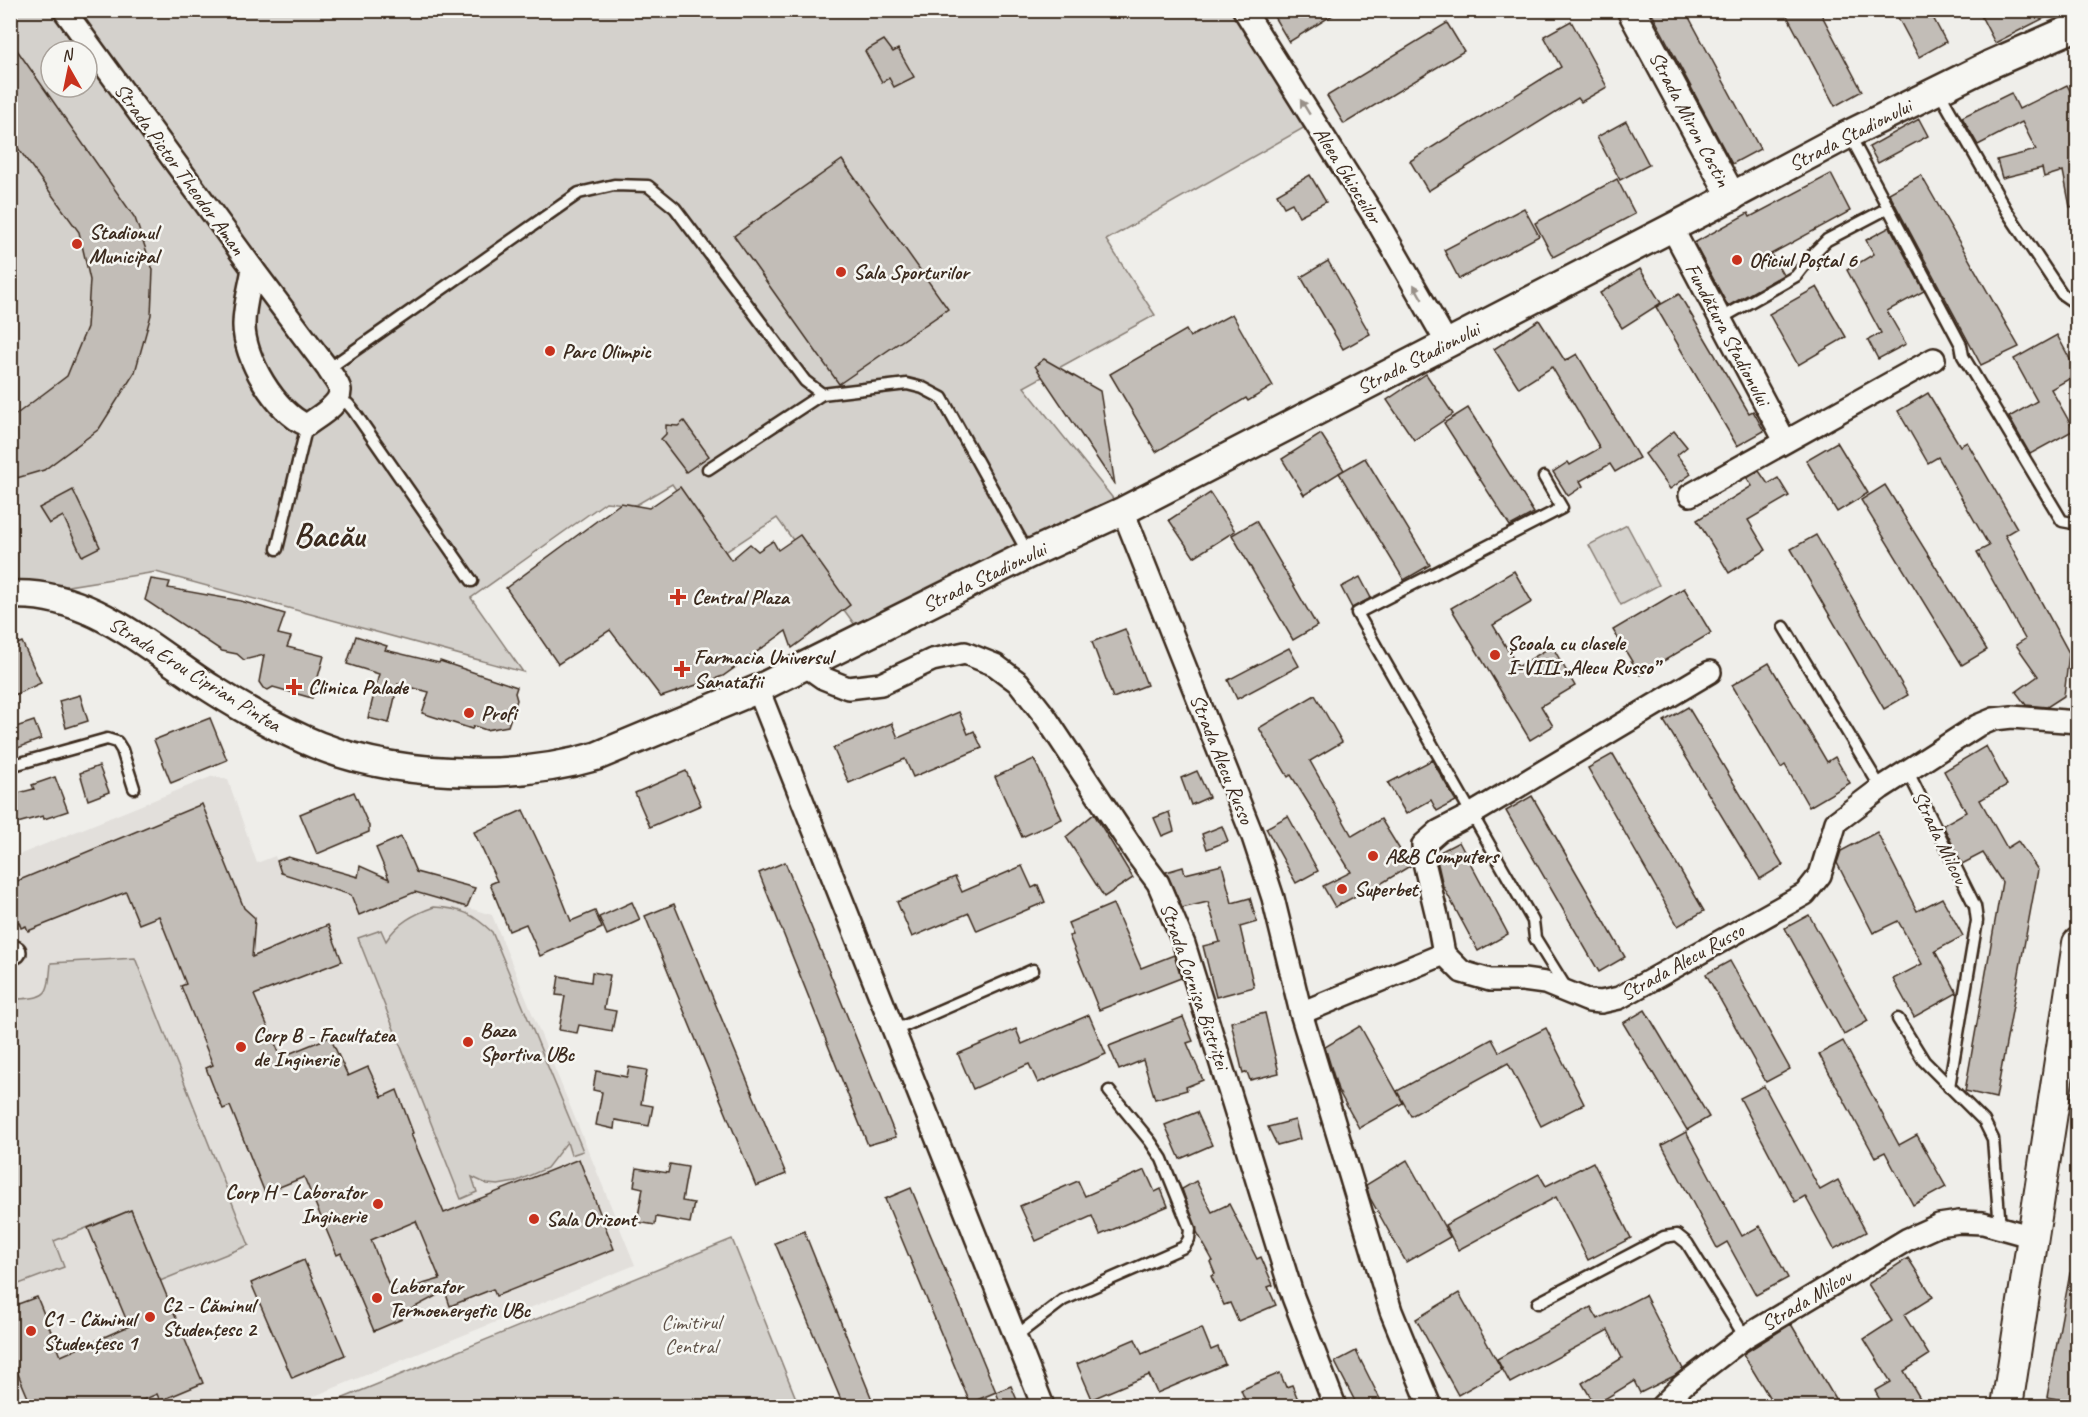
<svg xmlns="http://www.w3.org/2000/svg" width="2088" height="1417" font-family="Caveat,sans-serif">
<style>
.built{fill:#e2dfdb}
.green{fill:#d4d1cc;stroke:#887e75;stroke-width:1.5;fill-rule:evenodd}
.building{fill:#c2bdb7;stroke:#3b2a1e;stroke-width:1.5;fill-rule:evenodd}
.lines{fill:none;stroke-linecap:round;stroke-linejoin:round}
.service-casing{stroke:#3b2a1e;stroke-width:15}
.minor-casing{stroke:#3b2a1e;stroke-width:26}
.tertiary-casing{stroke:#3b2a1e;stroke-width:32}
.secondary-casing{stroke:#3b2a1e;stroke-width:34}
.service{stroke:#f6f6f2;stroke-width:10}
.minor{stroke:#f6f6f2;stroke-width:21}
.tertiary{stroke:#f6f6f2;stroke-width:27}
.secondary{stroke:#f6f6f2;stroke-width:30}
.oneway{fill:#989088}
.poi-dot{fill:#c8321e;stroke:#f6f6f2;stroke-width:2}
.labels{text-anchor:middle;stroke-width:5;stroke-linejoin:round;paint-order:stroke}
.street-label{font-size:21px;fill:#3b2a1e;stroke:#f6f6f2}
.poi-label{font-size:21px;font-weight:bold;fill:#3b2a1e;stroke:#f6f6f2;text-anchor:start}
.park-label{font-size:21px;fill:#61544a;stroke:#f6f6f2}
.town-label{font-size:33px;font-weight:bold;fill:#3b2a1e;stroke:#f6f6f2}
</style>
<rect width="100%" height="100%" fill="#efeeea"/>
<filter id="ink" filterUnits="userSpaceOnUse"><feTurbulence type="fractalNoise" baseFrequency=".0167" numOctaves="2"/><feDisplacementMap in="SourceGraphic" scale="12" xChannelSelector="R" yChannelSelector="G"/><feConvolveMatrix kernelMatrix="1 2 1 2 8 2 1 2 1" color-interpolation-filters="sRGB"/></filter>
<g filter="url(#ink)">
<polygon class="built" points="213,776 228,780 257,863 275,856 281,873 351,895 359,915 415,892 492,915 635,1265 290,1406 11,1406 11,858"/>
<g class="green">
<path d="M11 11H1240L1307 126 1106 240 1155 315 1024 387 1123 511 863 636 777 518 721 555 672 484 636 505 606 502 471 598 523 672 156 572 11 595ZM51 51H87V87H51Z"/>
<polygon points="1627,525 1659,585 1621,605 1589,545"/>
<path d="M434 907C461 908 473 914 492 932L583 1151 571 1155 567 1142 547 1168 515 1182 498 1185 487 1184 472 1177 477 1192 461 1199 358 938 381 930 386 941C397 923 414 914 434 907Z"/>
<path d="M135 958 249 1245 160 1281 131 1210 54 1241 64 1267 11 1287V1000C46 996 48 1001 51 963Z"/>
<polygon points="732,1239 799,1406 324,1406"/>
</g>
<g class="building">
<polygon points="1270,10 1341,10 1289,42"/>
<polygon points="1650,10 1685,10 1760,149 1732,164"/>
<polygon points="1784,10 1819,10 1862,91 1835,106"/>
<polygon points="1894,10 1929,10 1946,42 1919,57"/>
<polygon points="1978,10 2060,10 1995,43"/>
<polygon points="1571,21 1607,87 1581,102 1578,98 1428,191 1410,161 1561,67 1544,36"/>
<polygon points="1447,23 1464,51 1344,124 1327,96"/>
<polygon points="10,40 135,218 153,270 151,315 135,372 99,429 44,470 10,480 10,419 67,376 87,327 90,280 79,232 10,137"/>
<polygon points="884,40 893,52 898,49 914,77 894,87 889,78 882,82 865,51"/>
<polygon points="2067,85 2078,106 2078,206 2070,207 2063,171 2044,177 2042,168 2002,178 1997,160 2036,150 2022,122 1978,145 1962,117 2011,93 2019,109"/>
<polygon points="1919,119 1928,136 1878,163 1869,147"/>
<polygon points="1626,121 1649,165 1620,180 1597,137"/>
<polygon points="842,160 948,309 839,384 734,236"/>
<polygon points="1831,174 1850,211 1771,254 1783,275 1728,306 1694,243 1748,213 1750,217"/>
<polygon points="1310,175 1326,202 1299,216 1292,203 1284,207 1277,194"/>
<polygon points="1921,175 2019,347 1981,365 1889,193"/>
<polygon points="1617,179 1635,214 1553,257 1535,223"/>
<polygon points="1524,208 1539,236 1459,279 1444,250"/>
<polygon points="1890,227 1924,291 1887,311 1906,344 1878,359 1868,340 1881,333 1847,270 1874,254 1866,240"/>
<polygon points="1328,261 1370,334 1343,349 1301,277"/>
<polygon points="1640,269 1661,303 1622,328 1600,293"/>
<polygon points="1817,287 1846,337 1798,365 1769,314"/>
<polygon points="1679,294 1749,413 1753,411 1764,431 1737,446 1656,307"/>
<polygon points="1232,314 1273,386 1248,401 1246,398 1156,452 1110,374 1186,330 1190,337"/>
<polygon points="1539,320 1565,361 1577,354 1639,458 1615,472 1610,464 1580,481 1583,486 1568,496 1553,472 1568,462 1570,465 1600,448 1552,367 1519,388 1494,349"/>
<polygon points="2057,335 2078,374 2051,389 2074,430 2030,454 2009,417 2037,401 2014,359"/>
<polygon points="1044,359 1100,391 1115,485 1035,366"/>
<polygon points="1426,374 1453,414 1414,440 1387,400"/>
<polygon points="1928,393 1960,446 1967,442 2017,528 2005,535 2069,653 2064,696 2047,707 2026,705 2016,692 2038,676 2016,645 2025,639 1977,552 1989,546 1938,457 1928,463 1898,411"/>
<polygon points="1468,408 1534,513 1510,526 1444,423"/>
<polygon points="684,421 709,456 686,472 661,439 666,434 666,425 678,426"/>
<polygon points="1674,431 1687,447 1677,455 1691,474 1670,489 1645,454"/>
<polygon points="1321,434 1344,470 1304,495 1282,459"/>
<polygon points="1837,442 1868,493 1837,512 1806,460"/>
<polygon points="1365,458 1430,565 1404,580 1339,473"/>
<polygon points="1759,471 1768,484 1778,478 1789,496 1748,520 1766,550 1729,573 1697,520 1752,486 1747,478"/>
<polygon points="1885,485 1987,650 1962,665 1861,500"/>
<polygon points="680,487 731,560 750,544 758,551 773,541 778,550 800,535 850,605 792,648 786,631 723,676 661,697 610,630 558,664 506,588 621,503 649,508"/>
<polygon points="73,490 100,547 82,556 63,516 49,524 39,508"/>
<polygon points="1210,493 1235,531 1194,557 1169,520"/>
<polygon points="1256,521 1317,626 1293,640 1232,535"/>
<polygon points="1816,535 1908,695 1884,709 1791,549"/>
<polygon points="1514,571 1532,602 1493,625 1518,667 1552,646 1575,686 1541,706 1553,726 1530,740 1451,608"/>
<polygon points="1360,577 1371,598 1352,608 1341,587"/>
<polygon points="151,579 170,582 168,588 241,601 285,614 278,634 291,637 287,647 324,656 312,698 273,687 268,690 263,688 259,682 264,655 244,660 237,654 222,651 145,600"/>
<polygon points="1684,588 1711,633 1640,675 1613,630"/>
<polygon points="1125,629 1147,685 1113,698 1092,642"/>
<polygon points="356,636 387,646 385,650 439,663 440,661 517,687 515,693 517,700 508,726 486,730 474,726 472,729 422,713 429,692 398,684 389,723 368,718 379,674 347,664"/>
<polygon points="22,642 41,683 10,697 10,647"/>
<polygon points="1289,648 1299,666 1237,699 1228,680"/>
<polygon points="1769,663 1827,762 1835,757 1850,783 1809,807 1785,765 1781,768 1732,685"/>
<polygon points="80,695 88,721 66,728 59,701"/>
<polygon points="1315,695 1342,742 1310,761 1352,836 1381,819 1410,866 1364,894 1363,892 1335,907 1323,886 1351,872 1291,775 1288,777 1259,728"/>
<polygon points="1688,707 1783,865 1760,879 1664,721"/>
<polygon points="959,712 968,734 974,731 982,748 913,777 905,759 849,783 833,748 892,723 898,738"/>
<polygon points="210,718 227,760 171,783 154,740"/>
<polygon points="34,721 41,739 10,751 10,729"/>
<polygon points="1986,746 2007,785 1980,800 2007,848 2018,841 2038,870 1996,1098 1965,1091 2002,882 1983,853 1962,864 1943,825 1966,812 1944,771"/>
<polygon points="1613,754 1704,911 1678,926 1588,768"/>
<polygon points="1034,759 1062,819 1022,837 995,777"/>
<polygon points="1432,760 1456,801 1437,811 1431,800 1406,814 1388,783"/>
<polygon points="99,766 109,792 88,800 80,773"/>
<polygon points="686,771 701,805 650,827 635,793"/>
<polygon points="1197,771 1209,797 1191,805 1181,778"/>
<polygon points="55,777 68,811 44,819 43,816 10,825 10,795 34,789 32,785"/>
<polygon points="354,792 369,826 369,832 317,854 300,814"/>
<polygon points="1532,796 1625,957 1599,972 1506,811"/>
<path d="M202 804 244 908 255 918 252 957 328 925 342 961 254 995 281 1057 330 1037 348 1076 368 1067 382 1097 397 1090 413 1133 411 1134 444 1213 579 1159 614 1249 496 1296 493 1289 450 1306 445 1291 400 1315 402 1319 374 1331 341 1253 337 1255 304 1177 265 1193 230 1106 223 1109 215 1091 206 1068 213 1065 181 986 186 984 159 916 139 924 126 892 28 931 26 926 21 928 19 922 16 923 10 913V884ZM416 1221 440 1279 392 1293 371 1240Z"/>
<polygon points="523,810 549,865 571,921 595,911 602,928 540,956 526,924 509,931 490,884 497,881 474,832"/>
<polygon points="1169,812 1174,831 1162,836 1154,818"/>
<polygon points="1094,814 1133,878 1104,897 1066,837"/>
<polygon points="1288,816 1318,871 1296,883 1266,828"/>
<polygon points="1222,826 1228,841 1207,849 1202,834"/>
<polygon points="1877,832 1917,911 1942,898 1963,936 1935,951 1957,993 1914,1017 1893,979 1922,964 1898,921 1873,933 1837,863 1841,851"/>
<polygon points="401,837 416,872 475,888 467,907 415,892 359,915 351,895 281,873 277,861 288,857 358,877 360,866 389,879 376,848"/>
<polygon points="1459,842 1508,934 1478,951 1443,886 1437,860 1436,854"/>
<polygon points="785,862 896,1137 868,1145 759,873"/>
<polygon points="1222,865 1232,903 1250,898 1257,922 1240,927 1254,987 1216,997 1203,946 1220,942 1208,902 1182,908 1166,872 1183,867 1185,874"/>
<polygon points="1022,866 1032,888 1038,885 1045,902 977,931 969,913 912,937 897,902 955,877 962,892"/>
<polygon points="632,902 640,920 607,935 599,917"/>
<polygon points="674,904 786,1174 756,1186 645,916"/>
<polygon points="1113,904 1141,968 1174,955 1181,978 1099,1010 1069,936 1073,935 1068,923"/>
<polygon points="1809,915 1868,1021 1844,1035 1785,928"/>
<polygon points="1730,961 1790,1069 1766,1082 1706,974"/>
<polygon points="592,972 610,975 604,1009 616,1011 612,1031 579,1025 577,1033 559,1030 565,996 556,995 559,976 591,982"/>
<polygon points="1645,1010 1709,1117 1687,1130 1623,1023"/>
<polygon points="1265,1013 1279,1073 1250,1080 1247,1072 1243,1074 1231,1022"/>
<polygon points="1089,1015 1106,1054 1038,1083 1029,1064 973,1089 958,1054 1016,1029 1022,1044"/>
<polygon points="1183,1017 1193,1041 1187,1043 1203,1080 1186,1087 1187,1090 1155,1099 1143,1060 1119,1070 1109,1046"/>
<polygon points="1360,1026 1403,1103 1359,1128 1338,1090 1325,1047"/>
<polygon points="1546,1028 1584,1104 1541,1126 1508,1063 1411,1116 1397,1091 1492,1039 1499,1052"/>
<polygon points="1843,1041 1899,1145 1917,1135 1946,1187 1913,1205 1885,1152 1875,1157 1819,1054"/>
<polygon points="629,1067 647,1070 641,1104 653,1106 649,1126 615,1120 614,1129 596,1125 602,1092 593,1090 596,1071 627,1077"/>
<polygon points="1764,1086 1820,1190 1838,1180 1866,1232 1834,1249 1805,1196 1795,1202 1740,1098"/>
<polygon points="1197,1112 1212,1145 1180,1159 1165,1125"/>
<polygon points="1295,1120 1300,1139 1277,1145 1268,1127"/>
<polygon points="1686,1132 1742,1236 1760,1226 1788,1278 1756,1295 1727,1242 1717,1248 1662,1145"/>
<polygon points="1407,1160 1450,1237 1406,1262 1370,1198 1366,1185"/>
<polygon points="1593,1162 1631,1238 1588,1260 1556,1197 1458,1250 1445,1225 1539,1174 1546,1186"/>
<polygon points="670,1164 688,1167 682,1201 694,1203 690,1223 656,1217 655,1225 637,1222 643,1188 634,1186 637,1168 668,1173"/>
<polygon points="1145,1170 1155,1192 1161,1189 1168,1206 1100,1235 1092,1216 1036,1241 1020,1206 1078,1181 1085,1196"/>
<polygon points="1196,1181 1212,1212 1229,1204 1257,1259 1261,1257 1273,1285 1268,1287 1276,1305 1238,1321 1230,1303 1224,1305 1211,1276 1215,1274 1210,1262 1213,1261 1197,1232 1182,1189"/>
<polygon points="911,1188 996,1392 970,1403 885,1199"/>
<polygon points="131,1210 203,1383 160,1401 157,1394 127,1407 32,1407 10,1355 10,1307 37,1297 61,1356 129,1326 88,1228"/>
<polygon points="804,1231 875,1407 844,1407 775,1243"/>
<polygon points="1908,1258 1933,1297 1904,1315 1929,1355 1904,1371 1925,1407 1884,1407 1875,1391 1891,1382 1864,1339 1892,1321 1868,1284"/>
<polygon points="304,1260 345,1355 292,1378 251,1283"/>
<polygon points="2070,1273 2078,1274 2078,1403 2047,1397"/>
<polygon points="1459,1293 1502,1370 1458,1395 1416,1319"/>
<polygon points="1645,1295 1683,1369 1674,1376 1640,1393 1634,1381 1595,1405 1582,1383 1622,1358 1608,1330 1510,1383 1497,1359 1591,1307 1598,1319"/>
<polygon points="1791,1324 1840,1407 1775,1407 1743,1354"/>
<polygon points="1202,1328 1211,1350 1218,1347 1225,1364 1157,1393 1149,1375 1092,1399 1077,1364 1135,1339 1142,1354"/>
<polygon points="1356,1351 1384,1407 1358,1407 1335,1362"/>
<polygon points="1280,1373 1286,1387 1292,1385 1301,1407 1248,1407 1241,1390"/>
<polygon points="1011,1386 1020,1407 1002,1407 996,1392"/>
</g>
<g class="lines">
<defs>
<g id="service">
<polyline points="986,10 1002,10"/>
<polyline points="1938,90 2006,210 2062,294 2078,305"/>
<polyline points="1849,134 1961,345 1963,356 2062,521 2078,524"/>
<polyline points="1720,319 1796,276 1813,254 1827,240 1888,208"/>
<polyline points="328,369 579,193 614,185 648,186 675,208 805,381 822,394 907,384 923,388 942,398 1028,553"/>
<polyline points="337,401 348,404 353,410 472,581"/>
<polyline points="708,469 822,394"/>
<polyline points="1544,477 1562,508 1357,613 1533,921 1535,938 1566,988"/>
<polyline points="277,549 307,425"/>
<polyline points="1784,627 1881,788"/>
<polyline points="10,766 107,739 117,742 122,750 134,788"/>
<polyline points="1907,770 1975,906 1977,921 1949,1087"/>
<polyline points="1898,1019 1924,1061 1984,1121 1993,1139 2000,1228"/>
<polyline points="895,1030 1033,970"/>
<polyline points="1538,1303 1664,1237 1677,1235 1687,1243 1745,1337"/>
<polyline points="1016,1336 1063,1300 1184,1247 1189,1239 1190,1229 1162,1159 1150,1141 1109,1091"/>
</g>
<g id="minor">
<polyline points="64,10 253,269"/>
<polyline points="1244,10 1377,221 1447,343"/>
<polyline points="1672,228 1785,441"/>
<path d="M253 269 328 369C331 375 339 383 340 390 341 405 317 417 307 425 276 413 243 357 244 324 244 306 250 287 253 269Z"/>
<polyline points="1690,495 1934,359"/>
<polyline points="1123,511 1253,837 1273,898 1301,1013 1391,1311 1430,1406"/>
<polyline points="806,666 823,678 848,688 881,684 932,660 965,653 995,665 1019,683 1044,715 1137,855 1158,883 1184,944 1293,1297 1335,1406"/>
<polyline points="758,689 1043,1406"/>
<polyline points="10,952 15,952"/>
<polyline points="1444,954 1437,916 1424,862 1423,845 1439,831 1472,814 1710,672"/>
<polyline points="1301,1013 1444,954 1462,972 1490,980 1523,980 1545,983 1589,1001 1601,1002 1619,998 1805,894 1820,875 1836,822 1881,788 1977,726 1994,719 2012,717 2078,722"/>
<polyline points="1662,1406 1683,1385 1745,1337 1908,1239 1939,1225 1959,1222 1983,1223 2033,1237"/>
</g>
<g id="tertiary">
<polyline points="1631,10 1732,197"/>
<path d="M10 595C90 590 149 649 212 689 240 707 272 725 303 739 386 777 510 782 597 756L758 689 1029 554 1123 511 1704 211 1843 137 1989 65 2078 26"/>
</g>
<polyline id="secondary" points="2007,1406 2078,943"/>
</defs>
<use href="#service" class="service-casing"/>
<use href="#minor" class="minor-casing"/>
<use href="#tertiary" class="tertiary-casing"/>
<use href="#secondary" class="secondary-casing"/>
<use href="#service" class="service"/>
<use href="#minor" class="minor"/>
<use href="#tertiary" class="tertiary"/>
<use href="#secondary" class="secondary"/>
</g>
<defs><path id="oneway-solid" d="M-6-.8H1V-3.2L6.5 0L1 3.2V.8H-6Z" transform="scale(1.5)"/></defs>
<g class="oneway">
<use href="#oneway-solid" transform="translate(1305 107) rotate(-122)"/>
<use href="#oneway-solid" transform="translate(1418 292) rotate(-120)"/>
</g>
</g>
<g class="poi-dot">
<circle cx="77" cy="244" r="6"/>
<circle cx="1737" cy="260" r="6"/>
<circle cx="841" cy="272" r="6"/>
<circle cx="550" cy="351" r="6"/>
<path d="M675 588h6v6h6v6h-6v6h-6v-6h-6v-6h6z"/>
<circle cx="1495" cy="655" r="6"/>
<path d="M679 660h6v6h6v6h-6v6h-6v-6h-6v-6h6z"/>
<path d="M291 678h6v6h6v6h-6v6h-6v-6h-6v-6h6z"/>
<circle cx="469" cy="713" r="6"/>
<circle cx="1373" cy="856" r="6"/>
<circle cx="1342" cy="889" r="6"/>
<circle cx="468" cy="1042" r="6"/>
<circle cx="241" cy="1047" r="6"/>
<circle cx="378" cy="1204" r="6"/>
<circle cx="534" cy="1219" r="6"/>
<circle cx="377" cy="1298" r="6"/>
<circle cx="150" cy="1317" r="6"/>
<circle cx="31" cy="1331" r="6"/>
</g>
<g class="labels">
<g class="street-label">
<text transform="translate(1690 119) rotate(62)" y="7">Strada Miron Costin</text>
<text transform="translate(1850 135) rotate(-27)" y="7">Strada Stadionului</text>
<text transform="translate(180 169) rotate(54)" y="7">Strada Pictor Theodor Aman</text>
<text transform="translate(1348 175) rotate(58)" y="7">Aleea Ghioceilor</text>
<text transform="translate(1728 334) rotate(62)" y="7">Fundătura Stadionului</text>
<text transform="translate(1418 358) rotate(-27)" y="7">Strada Stadionului</text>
<text transform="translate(984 577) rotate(-26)" y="7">Strada Stadionului</text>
<text transform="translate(195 674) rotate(32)" y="7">Strada Erou Ciprian Pintea</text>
<text transform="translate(1222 759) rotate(68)" y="7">Strada Alecu Russo</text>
<text transform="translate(1940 837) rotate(64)" y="7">Strada Milcov</text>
<text transform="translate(1682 962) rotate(-29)" y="7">Strada Alecu Russo</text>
<text transform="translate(1195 986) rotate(71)" y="7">Strada Cornișa Bistriței</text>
<text transform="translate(1806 1300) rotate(-31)" y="7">Strada Milcov</text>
</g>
<g class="poi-label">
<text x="89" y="239">Stadionul<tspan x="89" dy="24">Municipal</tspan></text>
<text x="1749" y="267">Oficiul Poștal 6</text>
<text x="853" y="279">Sala Sporturilor</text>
<text x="562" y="358">Parc Olimpic</text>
<text x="692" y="604">Central Plaza</text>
<text x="1507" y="650">Școala cu clasele<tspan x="1507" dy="24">I-VIII „Alecu Russo”</tspan></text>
<text x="694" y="664">Farmacia Universul<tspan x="694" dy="24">Sanatatii</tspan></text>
<text x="308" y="694">Clinica Palade</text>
<text x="481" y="720">Profi</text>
<text x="1385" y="863">A&amp;B Computers</text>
<text x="1354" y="896">Superbet</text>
<text x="480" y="1037">Baza<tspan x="480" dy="24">Sportiva UBc</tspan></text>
<text x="253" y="1042">Corp B - Facultatea<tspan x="253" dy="24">de Inginerie</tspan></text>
<text x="366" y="1199" text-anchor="end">Corp H - Laborator<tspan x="366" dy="24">Inginerie</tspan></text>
<text x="546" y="1226">Sala Orizont</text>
<text x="389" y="1293">Laborator<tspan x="389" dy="24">Termoenergetic UBc</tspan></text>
<text x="162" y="1312">C2 - Căminul<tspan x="162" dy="24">Studențesc 2</tspan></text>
<text x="43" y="1326">C1 - Căminul<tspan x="43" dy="24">Studențesc 1</tspan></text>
</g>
<g class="park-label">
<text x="691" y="1329">Cimitirul<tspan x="691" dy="24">Central</tspan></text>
</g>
<g class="town-label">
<text x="329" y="546">Bacău</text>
</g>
</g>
<rect width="2088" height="1417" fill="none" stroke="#f6f6f2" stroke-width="36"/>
<rect x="18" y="18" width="2052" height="1381" fill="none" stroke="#3b2a1e" stroke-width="2" filter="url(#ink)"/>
<g transform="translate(69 69) rotate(351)"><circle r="28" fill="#f6f6f2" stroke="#aba49d" stroke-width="1.5"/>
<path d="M0-4.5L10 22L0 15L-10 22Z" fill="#c8321e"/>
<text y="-9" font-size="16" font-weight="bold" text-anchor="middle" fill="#3b2a1e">N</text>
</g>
</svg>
